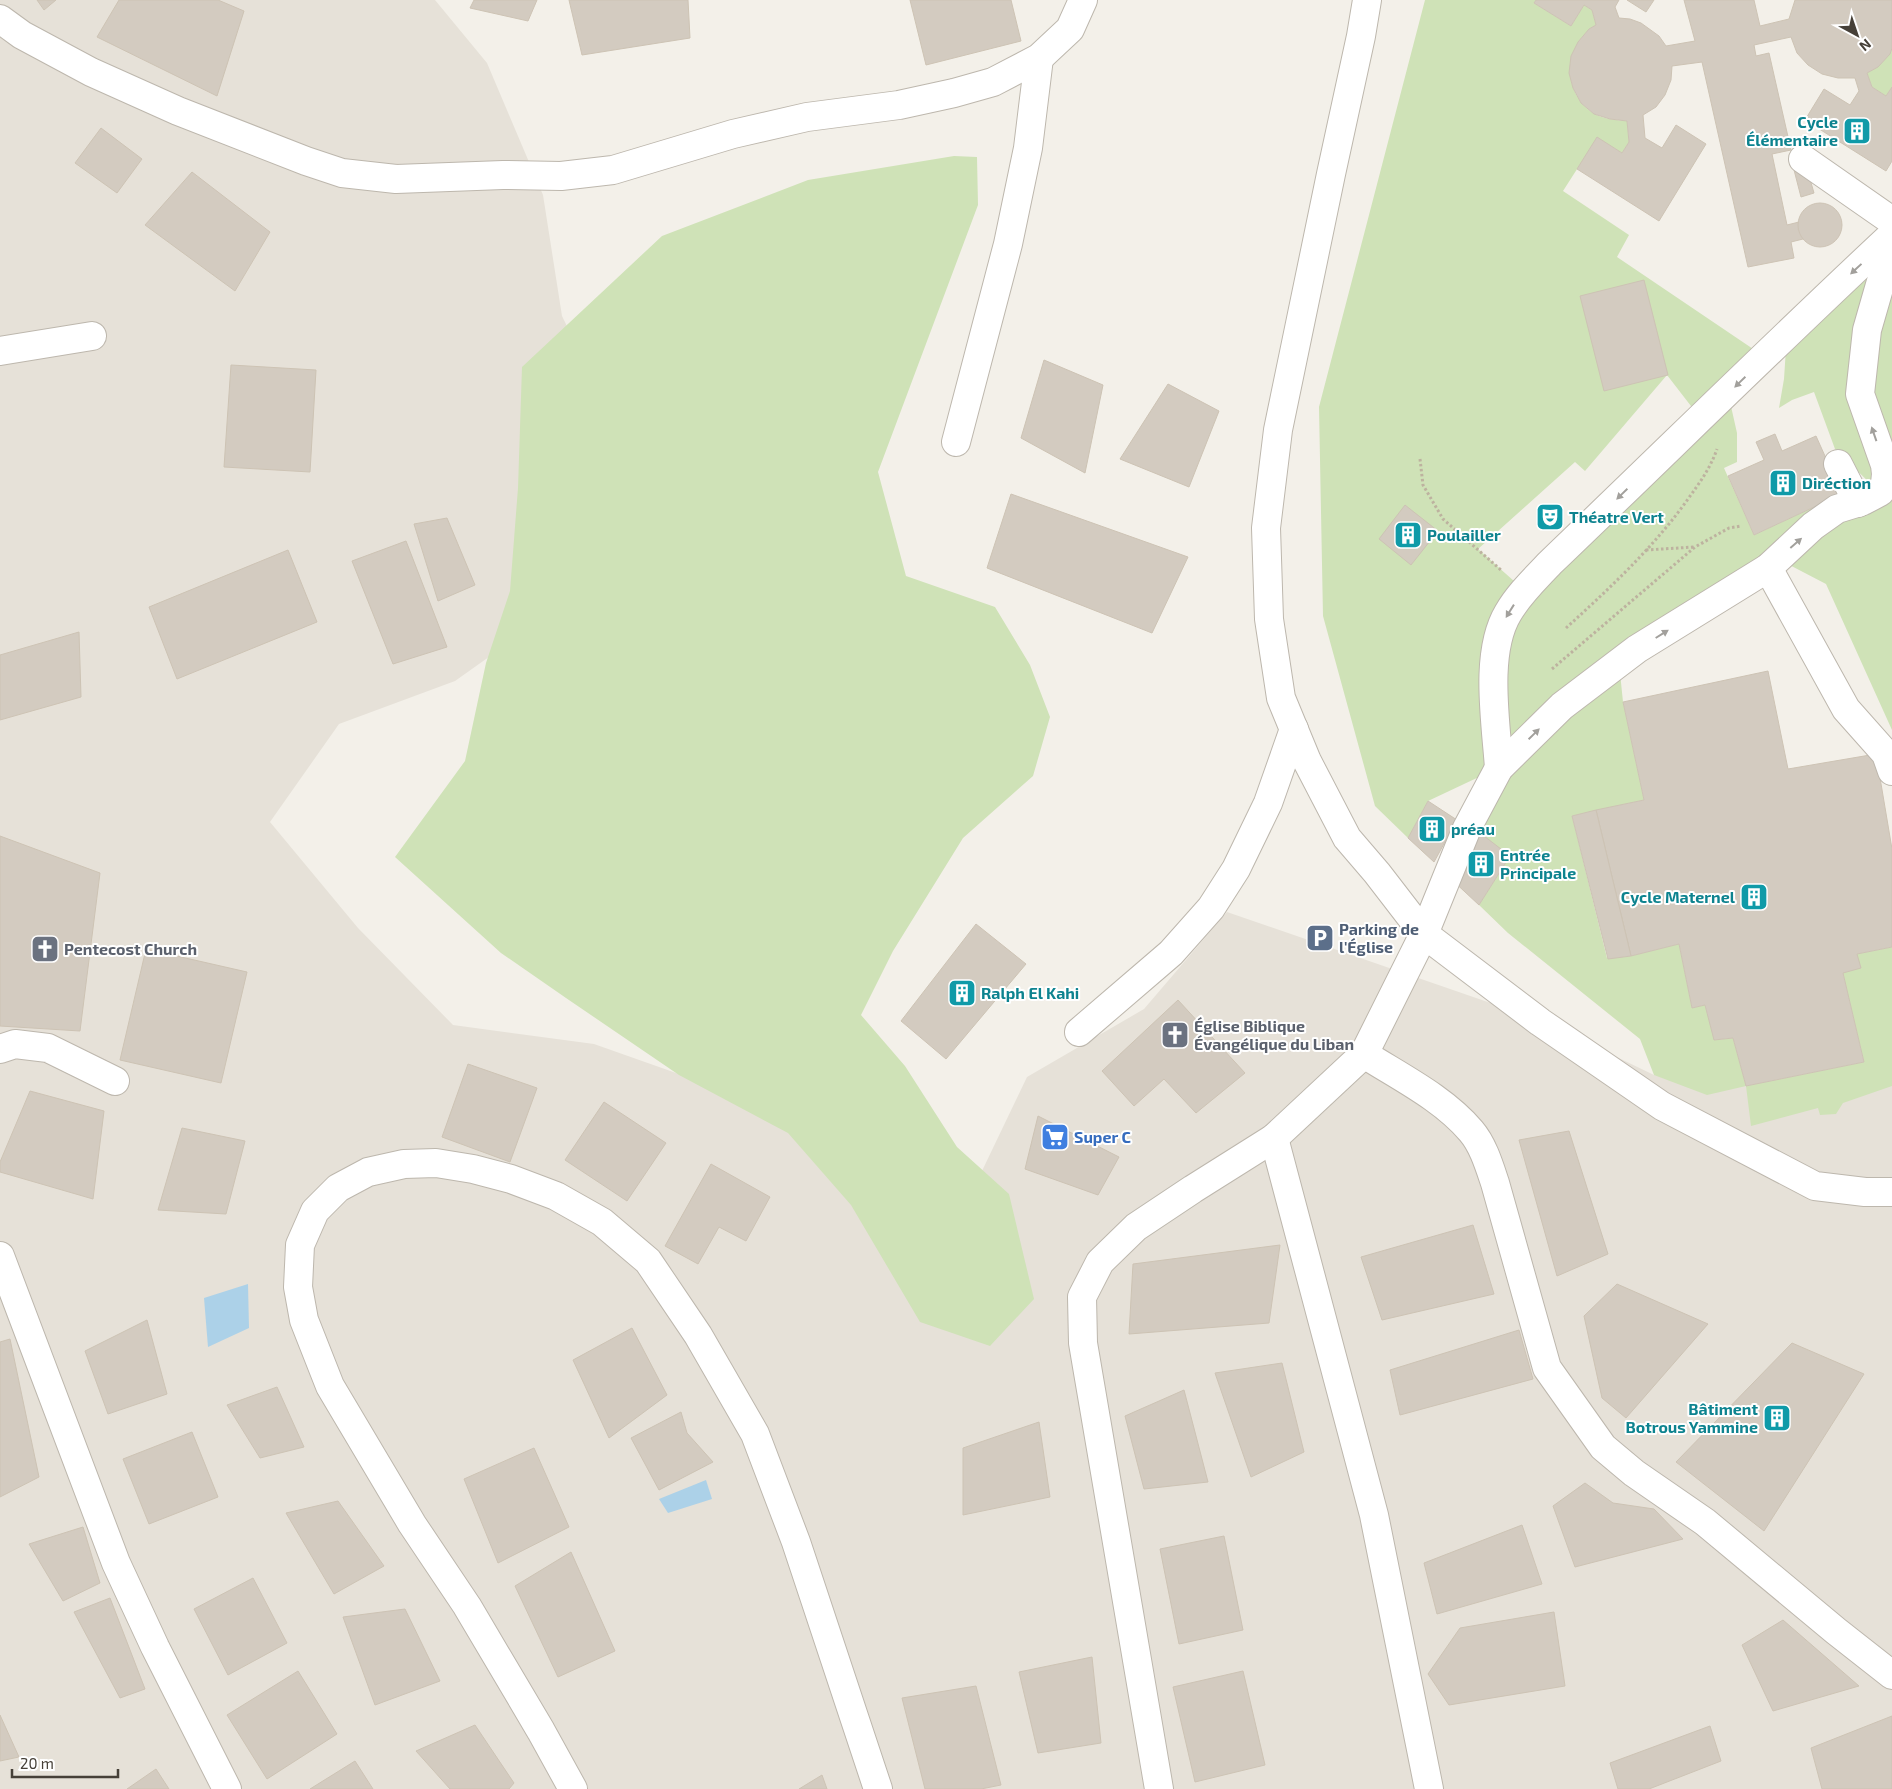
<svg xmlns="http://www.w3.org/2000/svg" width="1892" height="1789" font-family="'Exo 2',sans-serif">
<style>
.residential{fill:#e6e1d8}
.green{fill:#cfe2b7;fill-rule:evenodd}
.water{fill:#acd1e8}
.building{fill:#d3cbc0;stroke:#cdc3b4}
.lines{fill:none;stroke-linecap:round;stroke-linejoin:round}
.minor-casing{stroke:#bdb7ad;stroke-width:30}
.path{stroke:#bdb29f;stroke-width:3;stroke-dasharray:2.5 2.5;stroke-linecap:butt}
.minor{stroke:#fff;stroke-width:28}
.oneway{fill:#a2a09c}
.labels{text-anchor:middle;stroke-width:4;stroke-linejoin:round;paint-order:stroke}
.culture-label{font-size:16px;font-weight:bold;fill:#0d838f;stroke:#fff;text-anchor:start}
.service-label{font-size:16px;font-weight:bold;fill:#4e5e75;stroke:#fff;text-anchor:start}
.worship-label{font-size:16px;font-weight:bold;fill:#5b616d;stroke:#fff;text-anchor:start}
.shop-label{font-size:16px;font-weight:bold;fill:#366cbe;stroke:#fff;text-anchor:start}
</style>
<rect width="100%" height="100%" fill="#f3f0e9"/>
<polygon class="residential" points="0,0 435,0 487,63 543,195 562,316 619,433 558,608 455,681 339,724 270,822 358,928 453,1025 594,1044 710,1085 970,1196 1027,1077 1144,1009 1227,912 1540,1020 1654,1075 1793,1083 1892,1057 1892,1789 0,1789"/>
<g class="green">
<path d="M1425 0H1536L1534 3 1571 26 1584 5 1592 10 1596 25C1564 45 1561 92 1593 113 1603 119 1616 120 1627 121L1629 142 1622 153 1597 138 1563 191 1629 235 1617 257 1762 355 1728 393 1737 433V462L1724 468 1754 535 1842 494 1879 492 1835 449 1814 392 1792 400 1779 408 1784 379 1787 333 1892 235V730L1826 584 1778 559 1619 663 1623 702 1644 800 1572 816 1607 958 1631 956 1679 944 1692 1008 1705 1005 1715 1040 1733 1038 1746 1086 1864 1062 1839 957 1892 947V1086L1843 1103 1836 1114 1820 1115 1818 1108 1751 1126 1746 1086 1707 1095 1654 1075 1640 1039 1508 933 1479 905 1510 856 1467 828 1498 768 1428 801 1408 838 1375 806 1323 616 1319 407ZM1667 375 1701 419 1524 590 1478 549 1575 462 1585 471Z"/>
<path d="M1892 48V87L1886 96 1872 87 1867 73C1877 67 1887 60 1892 48Z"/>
<polygon points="954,156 977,157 978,205 878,472 906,576 995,607 1030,665 1050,717 1033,776 963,838 893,951 861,1015 905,1066 957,1147 1009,1194 1034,1299 990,1346 920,1322 851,1205 788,1133 679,1075 566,998 501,953 395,857 465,761 486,663 510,591 518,488 522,367 662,236 808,180"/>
</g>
<g class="water">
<polygon points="248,1284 249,1328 208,1347 204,1298"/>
<polygon points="706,1480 712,1499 668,1513 659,1499"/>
</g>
<g class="building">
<polygon points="37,0 56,0 44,10"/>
<polygon points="119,0 218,0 244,11 217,96 97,37"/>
<polygon points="474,0 537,0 528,21 470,8"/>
<polygon points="569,0 688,0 690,38 582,55"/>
<polygon points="910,0 1011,0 1021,41 926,65"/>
<polygon points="1536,0 1619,0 1615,7 1619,18 1630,19 1641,23 1659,36 1666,46 1695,41 1684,0 1754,0 1760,26 1789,19 1795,0 1892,0 1892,48 1890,54 1878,67 1867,73 1872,87 1886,96 1892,87 1892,161 1886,171 1805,120 1824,89 1850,105 1859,91 1855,78 1838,78 1822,74 1808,65 1797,53 1791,37 1754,45 1756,56 1769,53 1791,150 1772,154 1787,225 1799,222 1803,239 1791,242 1794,258 1748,267 1702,62 1672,66 1671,80 1665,95 1656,107 1643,115 1645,138 1662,148 1676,125 1706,144 1659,221 1577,169 1597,137 1622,153 1629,142 1627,121 1610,119 1594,114 1581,103 1573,88 1569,73 1571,56 1578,42 1589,29 1596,25 1592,10 1584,5 1571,26 1534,3"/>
<polygon points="1627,0 1654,0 1646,12"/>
<polygon points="101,128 142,159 117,193 75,163"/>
<polygon points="1805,162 1814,193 1801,197 1793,166"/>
<polygon points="192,172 270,232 235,291 145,225"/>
<circle cx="1820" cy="225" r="22"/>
<polygon points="1644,280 1668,375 1604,391 1580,296"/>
<polygon points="1044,360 1103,385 1085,473 1021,438"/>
<polygon points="231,365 316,370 310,472 224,467"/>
<polygon points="1168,384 1219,411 1189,487 1120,459"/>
<polygon points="1775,434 1782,451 1816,436 1842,494 1754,535 1728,476 1764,460 1756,442"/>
<polygon points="1011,494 1188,557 1152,633 987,568"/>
<polygon points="1405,505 1438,531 1411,565 1379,539"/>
<polygon points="447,518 475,585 438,601 414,524"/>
<polygon points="406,541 447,647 393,664 352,561"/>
<polygon points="288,550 317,622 177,679 149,607"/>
<polygon points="79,632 81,697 0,720 0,655"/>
<polygon points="1768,671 1788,769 1876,754 1892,849 1892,947 1857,954 1861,968 1843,973 1864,1062 1746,1086 1733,1038 1714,1040 1705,1005 1692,1008 1679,944 1631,956 1596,810 1644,800 1623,702"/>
<polygon points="1428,801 1457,820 1434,862 1408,838"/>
<polygon points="1596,810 1631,956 1608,959 1572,816"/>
<polygon points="1475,829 1510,856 1479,905 1450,878"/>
<polygon points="0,836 100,873 80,1031 0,1026"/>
<polygon points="976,924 1026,964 946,1059 901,1021"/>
<polygon points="146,949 247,972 221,1083 120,1060"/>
<polygon points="1178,1000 1245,1073 1196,1113 1164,1079 1134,1106 1102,1071"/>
<polygon points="468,1064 537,1088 510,1162 442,1137"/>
<polygon points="30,1091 104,1111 93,1199 0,1172 0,1162"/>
<polygon points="604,1102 666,1143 627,1201 565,1160"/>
<polygon points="1038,1116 1119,1157 1098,1195 1025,1169"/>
<polygon points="182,1128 245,1141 226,1214 158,1210"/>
<polygon points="1569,1131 1608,1254 1557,1276 1519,1140"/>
<polygon points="711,1164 770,1197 746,1241 719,1227 698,1264 665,1246"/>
<polygon points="1473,1225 1494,1294 1382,1320 1361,1257"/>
<polygon points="1280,1245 1269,1323 1129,1334 1133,1264"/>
<polygon points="1617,1284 1708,1324 1626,1418 1602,1398 1584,1316"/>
<polygon points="147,1320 167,1394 108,1414 85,1351"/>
<polygon points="632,1328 667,1395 609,1438 573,1360"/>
<polygon points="1519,1330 1533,1379 1400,1415 1390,1370"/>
<polygon points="10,1339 39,1477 0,1497 0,1342"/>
<polygon points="1792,1343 1864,1374 1764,1531 1676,1462"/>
<polygon points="1282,1363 1304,1452 1251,1477 1215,1373"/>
<polygon points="277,1387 304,1447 260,1458 227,1405"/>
<polygon points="1184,1390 1208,1482 1144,1489 1125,1416"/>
<polygon points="681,1412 687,1433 713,1462 659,1490 631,1438"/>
<polygon points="1039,1422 1050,1497 963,1515 963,1448"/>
<polygon points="192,1432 218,1497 149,1524 123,1459"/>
<polygon points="534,1448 569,1527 498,1563 464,1479"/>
<polygon points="1585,1483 1613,1503 1654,1509 1683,1539 1575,1567 1553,1506"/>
<polygon points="338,1501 384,1566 334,1594 286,1513"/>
<polygon points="1522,1525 1542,1584 1437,1614 1424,1563"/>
<polygon points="83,1527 100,1583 63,1601 29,1544"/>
<polygon points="1224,1536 1243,1630 1179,1644 1160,1549"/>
<polygon points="571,1552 615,1651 558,1677 515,1586"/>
<polygon points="253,1578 287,1643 228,1675 194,1609"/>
<polygon points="110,1598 145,1689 120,1698 74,1612"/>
<polygon points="405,1609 440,1681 375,1705 343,1617"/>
<polygon points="1554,1612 1565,1686 1449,1705 1428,1674 1460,1628"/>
<polygon points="1783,1620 1859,1686 1773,1711 1742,1645"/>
<polygon points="1092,1657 1101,1743 1038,1753 1019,1672"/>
<polygon points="298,1671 337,1734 267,1779 227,1715"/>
<polygon points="1243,1671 1265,1765 1195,1782 1173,1687"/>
<polygon points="976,1686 1001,1785 981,1789 925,1789 902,1698"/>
<polygon points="0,1715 19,1757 0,1761"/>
<polygon points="1892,1716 1892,1789 1822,1789 1811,1748"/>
<polygon points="475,1725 514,1783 509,1789 450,1789 416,1751"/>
<polygon points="1710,1726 1721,1761 1649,1789 1618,1789 1610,1763"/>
<polygon points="355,1761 373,1789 310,1789"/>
<polygon points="156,1769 169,1789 127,1789"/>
<polygon points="822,1775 827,1789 799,1789"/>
</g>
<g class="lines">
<defs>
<g id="minor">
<polyline points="1367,0 1361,36 1331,174 1278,430 1266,528 1269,619 1281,698 1307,761 1347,838 1377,873 1424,934 1540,1022 1662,1106 1815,1186 1865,1192 1892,1192"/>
<polyline points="0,19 22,35 91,72 178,111 306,161 342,173 396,179 503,175 561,176 613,170 733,134 807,117 899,105 954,93 993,82 1039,58 1070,29 1083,0"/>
<polyline points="1803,159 1892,221"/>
<polyline points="0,351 92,336"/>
<polyline points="956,442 1008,244 1028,148 1039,58"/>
<polyline points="1838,464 1858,503"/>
<polyline points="1768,568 1846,709 1886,754 1892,771"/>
<path d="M1499 768C1496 723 1484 653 1508 613 1519 594 1535 579 1550 563 1664 454 1776 343 1892 235"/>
<polyline points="1079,1032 1171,953 1211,908 1236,869 1268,803 1294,729"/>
<polyline points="0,1049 15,1044 48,1048 115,1081"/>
<path d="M1364 1054C1400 1077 1443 1098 1471 1131 1483 1145 1489 1165 1495 1183L1547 1368 1603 1447 1634 1473 1705 1522 1836 1631 1892 1675"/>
<polyline points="1274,1138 1374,1515 1429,1789"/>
<polyline points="0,1256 116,1563 155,1647 227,1789"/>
<polyline points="573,1789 541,1731 467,1606 412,1524 330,1386 304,1320 298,1287 300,1245 315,1211 338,1188 368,1172 404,1164 436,1163 473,1169 511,1179 556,1196 602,1222 648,1261 698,1335 755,1434 796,1542 878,1789"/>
<polyline points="1159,1789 1083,1343 1082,1297 1100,1262 1136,1227 1193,1189 1274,1138 1364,1054 1424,934 1467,828 1499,768 1562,706 1637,649 1768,568 1813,526 1837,509 1863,501 1880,492 1885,484 1886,474 1885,465 1860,394 1867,330 1892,243"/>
</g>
</defs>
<use href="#minor" class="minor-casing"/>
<g class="path">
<polyline points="1420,459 1423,485 1443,519 1501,570"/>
<polyline points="1646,550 1694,547"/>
<path d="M1566 628C1610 588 1654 547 1688 499 1700 482 1710 469 1717 449"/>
<polyline points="1552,669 1695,547 1729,528 1741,526"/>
</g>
<use href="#minor" class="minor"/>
</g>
<defs><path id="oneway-solid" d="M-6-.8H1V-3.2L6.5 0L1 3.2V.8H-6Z" transform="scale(1.25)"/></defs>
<g class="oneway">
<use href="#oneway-solid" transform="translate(1856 269) rotate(137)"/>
<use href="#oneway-solid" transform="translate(1740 382) rotate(136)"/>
<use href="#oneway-solid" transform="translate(1874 434) rotate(-109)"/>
<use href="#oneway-solid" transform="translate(1622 494) rotate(136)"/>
<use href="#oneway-solid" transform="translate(1796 543) rotate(-41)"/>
<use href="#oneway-solid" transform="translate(1510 611) rotate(122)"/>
<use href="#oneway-solid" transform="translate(1662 634) rotate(-32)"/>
<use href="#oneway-solid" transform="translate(1534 734) rotate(-44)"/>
</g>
<defs>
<symbol id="building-square" viewBox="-11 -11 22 22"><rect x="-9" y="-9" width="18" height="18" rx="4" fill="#0f9aa8" stroke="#fff"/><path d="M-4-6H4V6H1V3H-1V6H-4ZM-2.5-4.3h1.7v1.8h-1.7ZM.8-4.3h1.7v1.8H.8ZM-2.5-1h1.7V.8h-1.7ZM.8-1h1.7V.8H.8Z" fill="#fff"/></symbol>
<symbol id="theatre-square" viewBox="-11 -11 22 22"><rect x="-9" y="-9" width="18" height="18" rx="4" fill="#0f9aa8" stroke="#fff"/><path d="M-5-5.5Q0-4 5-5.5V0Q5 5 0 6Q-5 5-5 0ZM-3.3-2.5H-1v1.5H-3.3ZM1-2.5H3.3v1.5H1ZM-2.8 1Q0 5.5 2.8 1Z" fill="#fff"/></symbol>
<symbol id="parking-square" viewBox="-11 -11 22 22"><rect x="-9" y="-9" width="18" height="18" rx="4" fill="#5c6f8a" stroke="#fff"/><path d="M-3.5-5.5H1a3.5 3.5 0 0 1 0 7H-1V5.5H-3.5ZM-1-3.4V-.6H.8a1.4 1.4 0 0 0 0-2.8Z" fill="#fff"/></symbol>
<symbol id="church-square" viewBox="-11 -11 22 22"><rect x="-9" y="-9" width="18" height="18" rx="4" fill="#6b7280" stroke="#fff"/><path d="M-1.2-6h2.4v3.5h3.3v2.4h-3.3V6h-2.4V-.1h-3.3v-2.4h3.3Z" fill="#fff"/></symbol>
<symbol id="supermarket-square" viewBox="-11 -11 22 22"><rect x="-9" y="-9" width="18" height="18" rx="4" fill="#3f7fe0" stroke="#fff"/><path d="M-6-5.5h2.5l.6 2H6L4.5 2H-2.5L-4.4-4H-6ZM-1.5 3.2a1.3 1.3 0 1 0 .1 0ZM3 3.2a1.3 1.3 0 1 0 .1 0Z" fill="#fff"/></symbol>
</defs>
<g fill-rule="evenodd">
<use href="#building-square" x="1841" y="115" width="32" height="32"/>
<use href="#building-square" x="1767" y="467" width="32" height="32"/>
<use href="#theatre-square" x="1534" y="501" width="32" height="32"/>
<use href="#building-square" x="1392" y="519" width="32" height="32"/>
<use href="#building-square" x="1416" y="813" width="32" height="32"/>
<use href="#building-square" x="1465" y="848" width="32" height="32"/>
<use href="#building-square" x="1738" y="881" width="32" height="32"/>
<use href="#parking-square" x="1304" y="922" width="32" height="32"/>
<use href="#church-square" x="29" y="933" width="32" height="32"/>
<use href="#building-square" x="946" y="977" width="32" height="32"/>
<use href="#church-square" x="1159" y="1019" width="32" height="32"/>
<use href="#supermarket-square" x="1039" y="1121" width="32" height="32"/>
<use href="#building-square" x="1761" y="1402" width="32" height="32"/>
</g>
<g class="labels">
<g class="culture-label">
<text x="1838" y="128" text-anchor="end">Cycle<tspan x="1838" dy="18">Élémentaire</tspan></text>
<text x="1802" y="489">Diréction</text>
<text x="1569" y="523">Théatre Vert</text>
<text x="1427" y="541">Poulailler</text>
<text x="1451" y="835">préau</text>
<text x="1500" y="861">Entrée<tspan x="1500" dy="18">Principale</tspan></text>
<text x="1735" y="903" text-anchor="end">Cycle Maternel</text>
<text x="981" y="999">Ralph El Kahi</text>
<text x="1758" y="1415" text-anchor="end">Bâtiment<tspan x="1758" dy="18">Botrous Yammine</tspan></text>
</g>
<g class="service-label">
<text x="1339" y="935">Parking de<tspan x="1339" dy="18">l'Église</tspan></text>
</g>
<g class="worship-label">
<text x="64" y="955">Pentecost Church</text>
<text x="1194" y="1032">Église Biblique<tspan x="1194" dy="18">Évangélique du Liban</tspan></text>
</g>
<g class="shop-label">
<text x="1074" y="1143">Super C</text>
</g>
</g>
<g transform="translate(1857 35) rotate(140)" stroke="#ffffff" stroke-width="4" paint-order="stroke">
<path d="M0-4L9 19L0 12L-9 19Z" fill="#464038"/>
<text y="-8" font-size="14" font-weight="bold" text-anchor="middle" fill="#464038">N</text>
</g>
<path d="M12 1769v8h106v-8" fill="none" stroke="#464038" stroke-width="2.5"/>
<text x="20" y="1769" font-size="15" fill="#464038" stroke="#ffffff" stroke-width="4" paint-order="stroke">20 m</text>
</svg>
